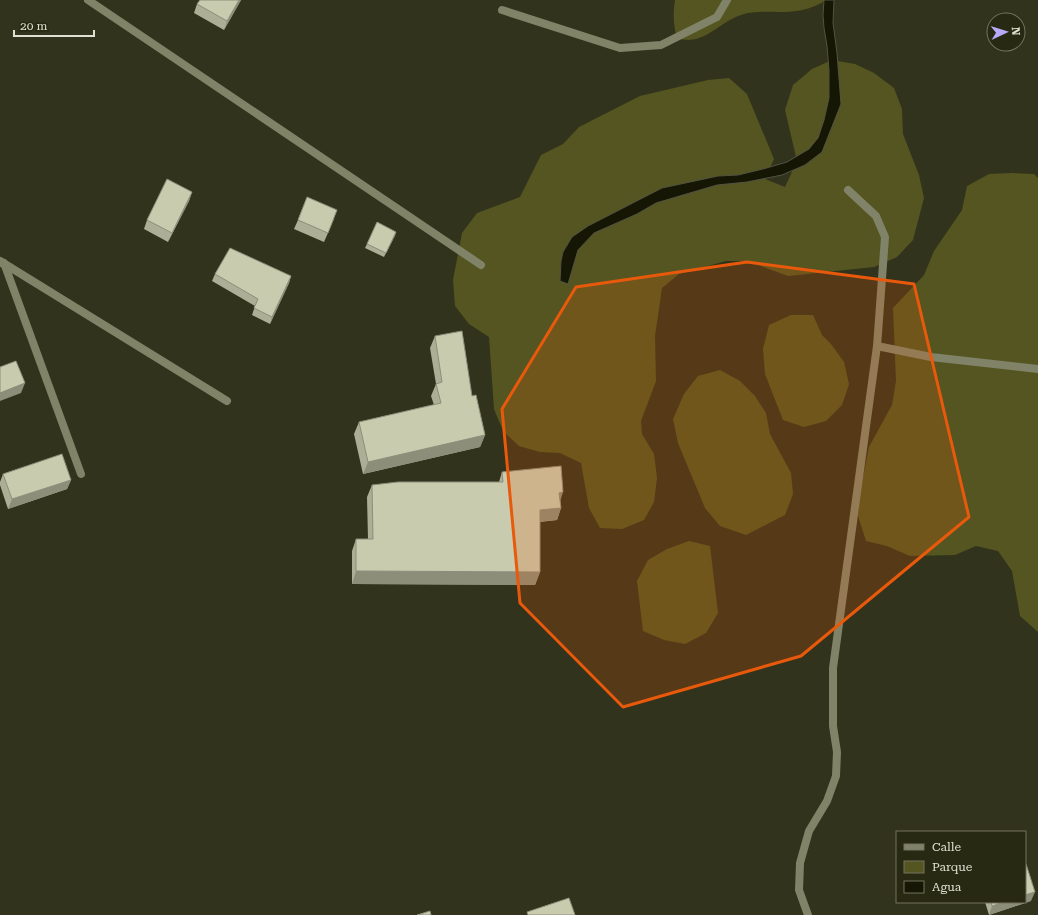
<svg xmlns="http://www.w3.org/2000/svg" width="1038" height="915" font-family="'Roboto Serif',serif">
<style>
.green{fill:#545521}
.water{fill:#151603;stroke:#525341}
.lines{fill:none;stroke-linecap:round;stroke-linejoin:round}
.minor{stroke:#818369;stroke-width:8}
.wall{fill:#acaf96}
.shaded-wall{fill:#8c8e7a}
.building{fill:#c8cbae;stroke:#8c8e7a}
.marked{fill:#e8590c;fill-opacity:0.2;stroke:#e8590c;stroke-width:3;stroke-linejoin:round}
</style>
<rect width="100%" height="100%" fill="#32331c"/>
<g class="green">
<path d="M675 0H827C818 5 807 10 796 11 778 14 758 9 741 15 722 21 709 39 689 40 685 40 680 39 677 38 673 24 673 13 675 0Z"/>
<polygon points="832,60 855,64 874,73 894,88 902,109 903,134 919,175 924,198 913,240 897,257 874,267 788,276 747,261 726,261 679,274 662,288 655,336 656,381 641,421 642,434 654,454 657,478 654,502 644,520 622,529 600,528 589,508 581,463 560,453 540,452 519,446 503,431 494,409 489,337 469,324 455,306 453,280 462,233 477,213 520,197 541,155 563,144 579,127 640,96 708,80 729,78 747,94 774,159 765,179 785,187 797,161 785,110 793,85 812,69"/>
<polygon points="1012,173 1034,174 1038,178 1038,632 1020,616 1012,571 998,551 976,546 955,555 910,556 887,546 866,541 858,516 860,493 869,447 892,405 896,381 893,308 924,275 934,251 962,210 967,186 989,174"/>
<polygon points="791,315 813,315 822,335 831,344 844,362 849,384 842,405 826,421 804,427 783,420 765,374 763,349 769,325"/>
<polygon points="720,370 740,381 755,396 766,413 770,434 791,473 793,494 785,515 746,535 720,526 705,508 678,443 673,419 684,394 698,376"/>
<polygon points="689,541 710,546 718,613 706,633 685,644 664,640 643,631 637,581 648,560 667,549"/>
</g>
<polygon class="water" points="824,0 834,0 833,23 837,53 841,104 822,152 805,165 782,175 747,182 717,185 656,203 637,214 594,233 578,250 568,284 560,281 561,261 563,252 572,237 588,226 662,188 718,176 738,175 763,169 787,162 809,149 818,138 824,120 829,98 829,70 827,46 824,28 823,15"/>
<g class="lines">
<g class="minor">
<polyline points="88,0 481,265"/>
<polyline points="502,10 620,48 661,45 717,17 727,0"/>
<polyline points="848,190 876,216 885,237 878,333 877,346 931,357 1038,369"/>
<polyline points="0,261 227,401"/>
<polyline points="3,264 4,263 81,474"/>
<polyline points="808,915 799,890 800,863 809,831 827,801 836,776 837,752 833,726 833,668 877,346"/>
</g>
</g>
<g class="wall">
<polygon points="241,0 224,30 194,13 197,4"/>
<polygon points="192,192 189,201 168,242 144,229 147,220"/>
<polygon points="334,219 324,242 294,229 298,220"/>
<polygon points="396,232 384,257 365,248 367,244"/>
<polygon points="215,274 291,276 289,283 270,324 252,315 255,306 212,281"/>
<polygon points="435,336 472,396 485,435 480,447 363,474 354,434 359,422 434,405 431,396 436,384 430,348"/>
<polygon points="502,472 560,500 561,508 557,520 540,522 540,572 535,585 352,584 352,551 356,539 368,539 367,497 372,485 499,482"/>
<polygon points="3,474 71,480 67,489 8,509 0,485 0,482"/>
<polygon points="1031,901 989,915 985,902 1025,902"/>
</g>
<g class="shaded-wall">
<polygon points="239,0 241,0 224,30 227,21"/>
<polygon points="192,192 189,201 168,242 172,233"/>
<polygon points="396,232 395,236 384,257 386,253"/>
<polygon points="291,276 289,283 270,324 272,317"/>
<polygon points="25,383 21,393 0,401 0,393"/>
<polygon points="485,435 480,447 363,474 368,462"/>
<polygon points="71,480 67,489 8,509 12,499"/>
<polygon points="563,492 559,505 559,493"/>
<polygon points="561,508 557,520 535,522 540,510"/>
<polygon points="356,571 540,572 535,585 352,584"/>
<polygon points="1035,892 1031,901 989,915 992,906 1003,902 1025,902 1025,895"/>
</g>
<g class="building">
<polygon points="200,0 239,0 227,21 197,4"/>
<polygon points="167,179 192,192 172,233 147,220"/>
<polygon points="307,197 337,210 328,233 298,220"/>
<polygon points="377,222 396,232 386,253 367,244"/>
<polygon points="230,248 291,276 272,317 254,308 258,299 215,274"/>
<polygon points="462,331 472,396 476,395 485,435 368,462 359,422 441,403 436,384 442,382 435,336"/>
<polygon points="16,361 25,383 0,393 0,367"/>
<polygon points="62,454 71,480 12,499 3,474"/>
<polygon points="561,466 563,492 559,493 561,508 540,510 540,572 356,571 356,539 373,539 372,485 398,482 503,482 502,472"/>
<polygon points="1026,864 1035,892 1025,895 1025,865"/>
<polygon points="569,898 575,915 528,915 527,912"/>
<polygon points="991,902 1003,902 992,906"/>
<polygon points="430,911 431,915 417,915"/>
</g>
<path class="marked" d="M747 262 914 284 969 517 801 656 623 707 520 603 502 409 576 287Z"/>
<rect x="896" y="831" width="130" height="72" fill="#282912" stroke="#72735f"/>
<rect x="904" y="844" width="20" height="6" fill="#818369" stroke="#72735f"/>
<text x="932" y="851" font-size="12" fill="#e0e1d3">Calle</text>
<rect x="904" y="861" width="20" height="12" fill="#545521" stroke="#72735f"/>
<text x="932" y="871" font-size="12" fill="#e0e1d3">Parque</text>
<rect x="904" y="881" width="20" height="12" fill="#151603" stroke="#72735f"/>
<text x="932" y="891" font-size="12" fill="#e0e1d3">Agua</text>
<g transform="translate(1006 32) rotate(86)"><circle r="19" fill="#282912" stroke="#72735f"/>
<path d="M0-3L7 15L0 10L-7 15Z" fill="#b7abf8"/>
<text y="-6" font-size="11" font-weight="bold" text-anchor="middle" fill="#e0e1d3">N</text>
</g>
<path d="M14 30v6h80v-6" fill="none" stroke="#e0e1d3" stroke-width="2"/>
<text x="20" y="30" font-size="12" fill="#e0e1d3" stroke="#282912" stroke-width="3" paint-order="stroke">20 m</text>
</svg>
